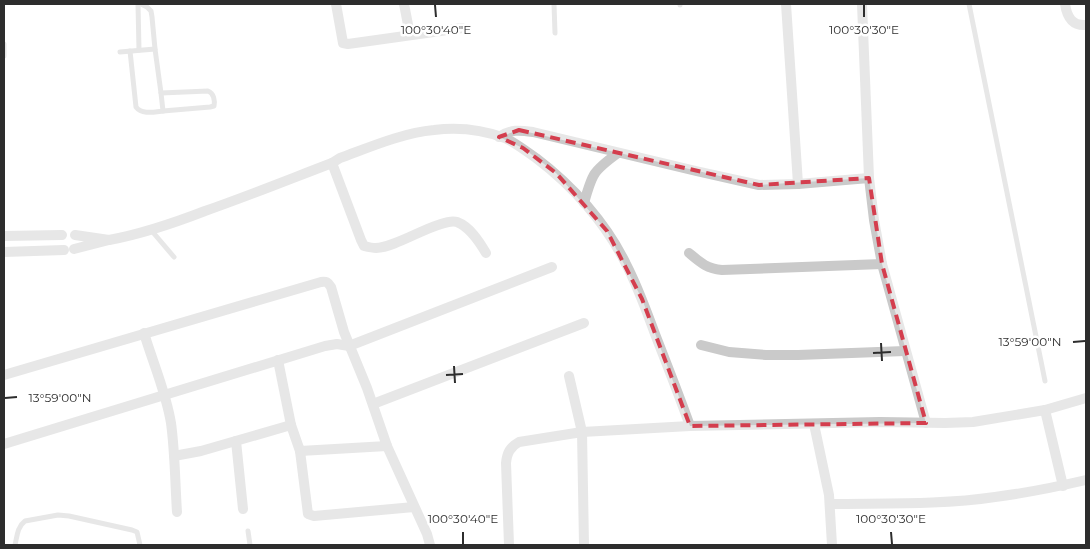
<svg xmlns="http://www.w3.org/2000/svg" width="1090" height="549" font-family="Montserrat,sans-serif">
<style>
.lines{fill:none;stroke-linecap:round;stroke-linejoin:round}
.service{stroke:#cacaca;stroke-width:5}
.minor{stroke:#cacaca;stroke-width:10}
.marked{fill:none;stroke:#d43e4e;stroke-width:4;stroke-dasharray:10 6;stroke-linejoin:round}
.ticks{fill:none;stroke:#2d2d2d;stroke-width:2}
.ticks-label{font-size:12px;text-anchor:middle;fill:#2d2d2d;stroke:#fff;stroke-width:5;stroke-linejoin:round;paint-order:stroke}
</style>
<rect width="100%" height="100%" fill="#fff"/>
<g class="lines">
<g class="service">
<polyline points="138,4 139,50"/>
<path d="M141 4 147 7 151 11 152 17 155 49 161 93 208 91C214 93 215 101 214 106L210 107 163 111"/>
<polyline points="554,4 555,33"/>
<polyline points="680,4 680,5"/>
<polyline points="969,4 1045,381"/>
<polyline points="4,44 4,56"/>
<path d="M130 51 136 107C142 115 154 112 163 111L161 93"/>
<polyline points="120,52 155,49"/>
<polyline points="151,230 174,257"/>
<polyline points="248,531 250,545"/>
<path d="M15 545C17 537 17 527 25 521L58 515 69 516 132 530 137 532 140 545"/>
</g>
<g class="minor">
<polyline points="336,4 343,43 348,44 462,28"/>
<polyline points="404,4 410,35"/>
<polyline points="786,4 798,184"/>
<polyline points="862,4 869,178 874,220 882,264 926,423"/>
<path d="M1065 4C1067 17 1072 26 1086 25"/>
<path d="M499 137C511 129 519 130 533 132L696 171 759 185 798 184 869 178"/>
<path d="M332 163 361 240 364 246C368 247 372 248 376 248 394 247 419 231 438 225 444 223 451 220 457 222 470 227 479 241 486 253"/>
<path d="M584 203C592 174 593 171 618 153"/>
<polyline points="4,236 62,235"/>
<path d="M109 240C142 234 174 223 205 211 248 196 290 179 332 163L340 158C370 147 402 133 434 130 457 127 483 130 505 138 516 143 526 151 536 158 573 186 606 223 626 264 638 287 646 310 655 334 667 365 679 395 690 426"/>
<polyline points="74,249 109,240 75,235"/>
<polyline points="4,252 64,250"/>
<path d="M689 253C701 263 706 268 722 270L882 264"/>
<path d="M144 333C153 363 166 392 171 423 175 452 175 482 177 512"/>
<polyline points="701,345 729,352 766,355 798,355 905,351"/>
<polyline points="278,360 291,425"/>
<path d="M4 375 321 282C326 281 328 282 331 287L344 332 367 388 387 446 427 534 430 545"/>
<polyline points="569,376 582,432 584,545"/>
<polyline points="373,404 584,323"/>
<polyline points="1045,410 1063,486"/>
<polyline points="814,424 829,495 832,545"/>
<polyline points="236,441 243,509"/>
<polyline points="4,444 325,346 337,344 349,346 552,267"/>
<polyline points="300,451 308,514 314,516 414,507"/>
<polyline points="174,456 201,451 291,425 300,451 387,446"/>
<path d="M830 504C885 503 941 505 995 497 1026 493 1056 487 1086 480"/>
<path d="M509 545 506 463C507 453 510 447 519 442L582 432 690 426 880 422 945 423 973 422 1045 410 1086 398"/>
</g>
</g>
<path d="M0 0H1090V549H0ZM519 130 759 185 869 178 882 264 926 423 690 426 642 299 607 231 556 173 523 148 499 137Z" fill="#fff" fill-opacity=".55" fill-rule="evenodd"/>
<path class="marked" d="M519 130 759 185 869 178 882 264 926 423 690 426 642 299 607 231 556 173 523 148 499 137Z"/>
<path class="ticks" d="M435 5 436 17M864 5V17M1073 342 1085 341M881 343 882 361M873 353 891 352M454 366 455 383M446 375 463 374M5 398 17 397M463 532V544M891 532 892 544"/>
<g class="ticks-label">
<text x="436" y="34">100°30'40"E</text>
<text x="864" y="34">100°30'30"E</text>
<text x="1030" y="346">13°59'00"N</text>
<text x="60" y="402">13°59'00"N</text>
<text x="463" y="523">100°30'40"E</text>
<text x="891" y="523">100°30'30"E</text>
</g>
<rect width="1090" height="549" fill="none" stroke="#2d2d2d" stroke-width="10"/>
</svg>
